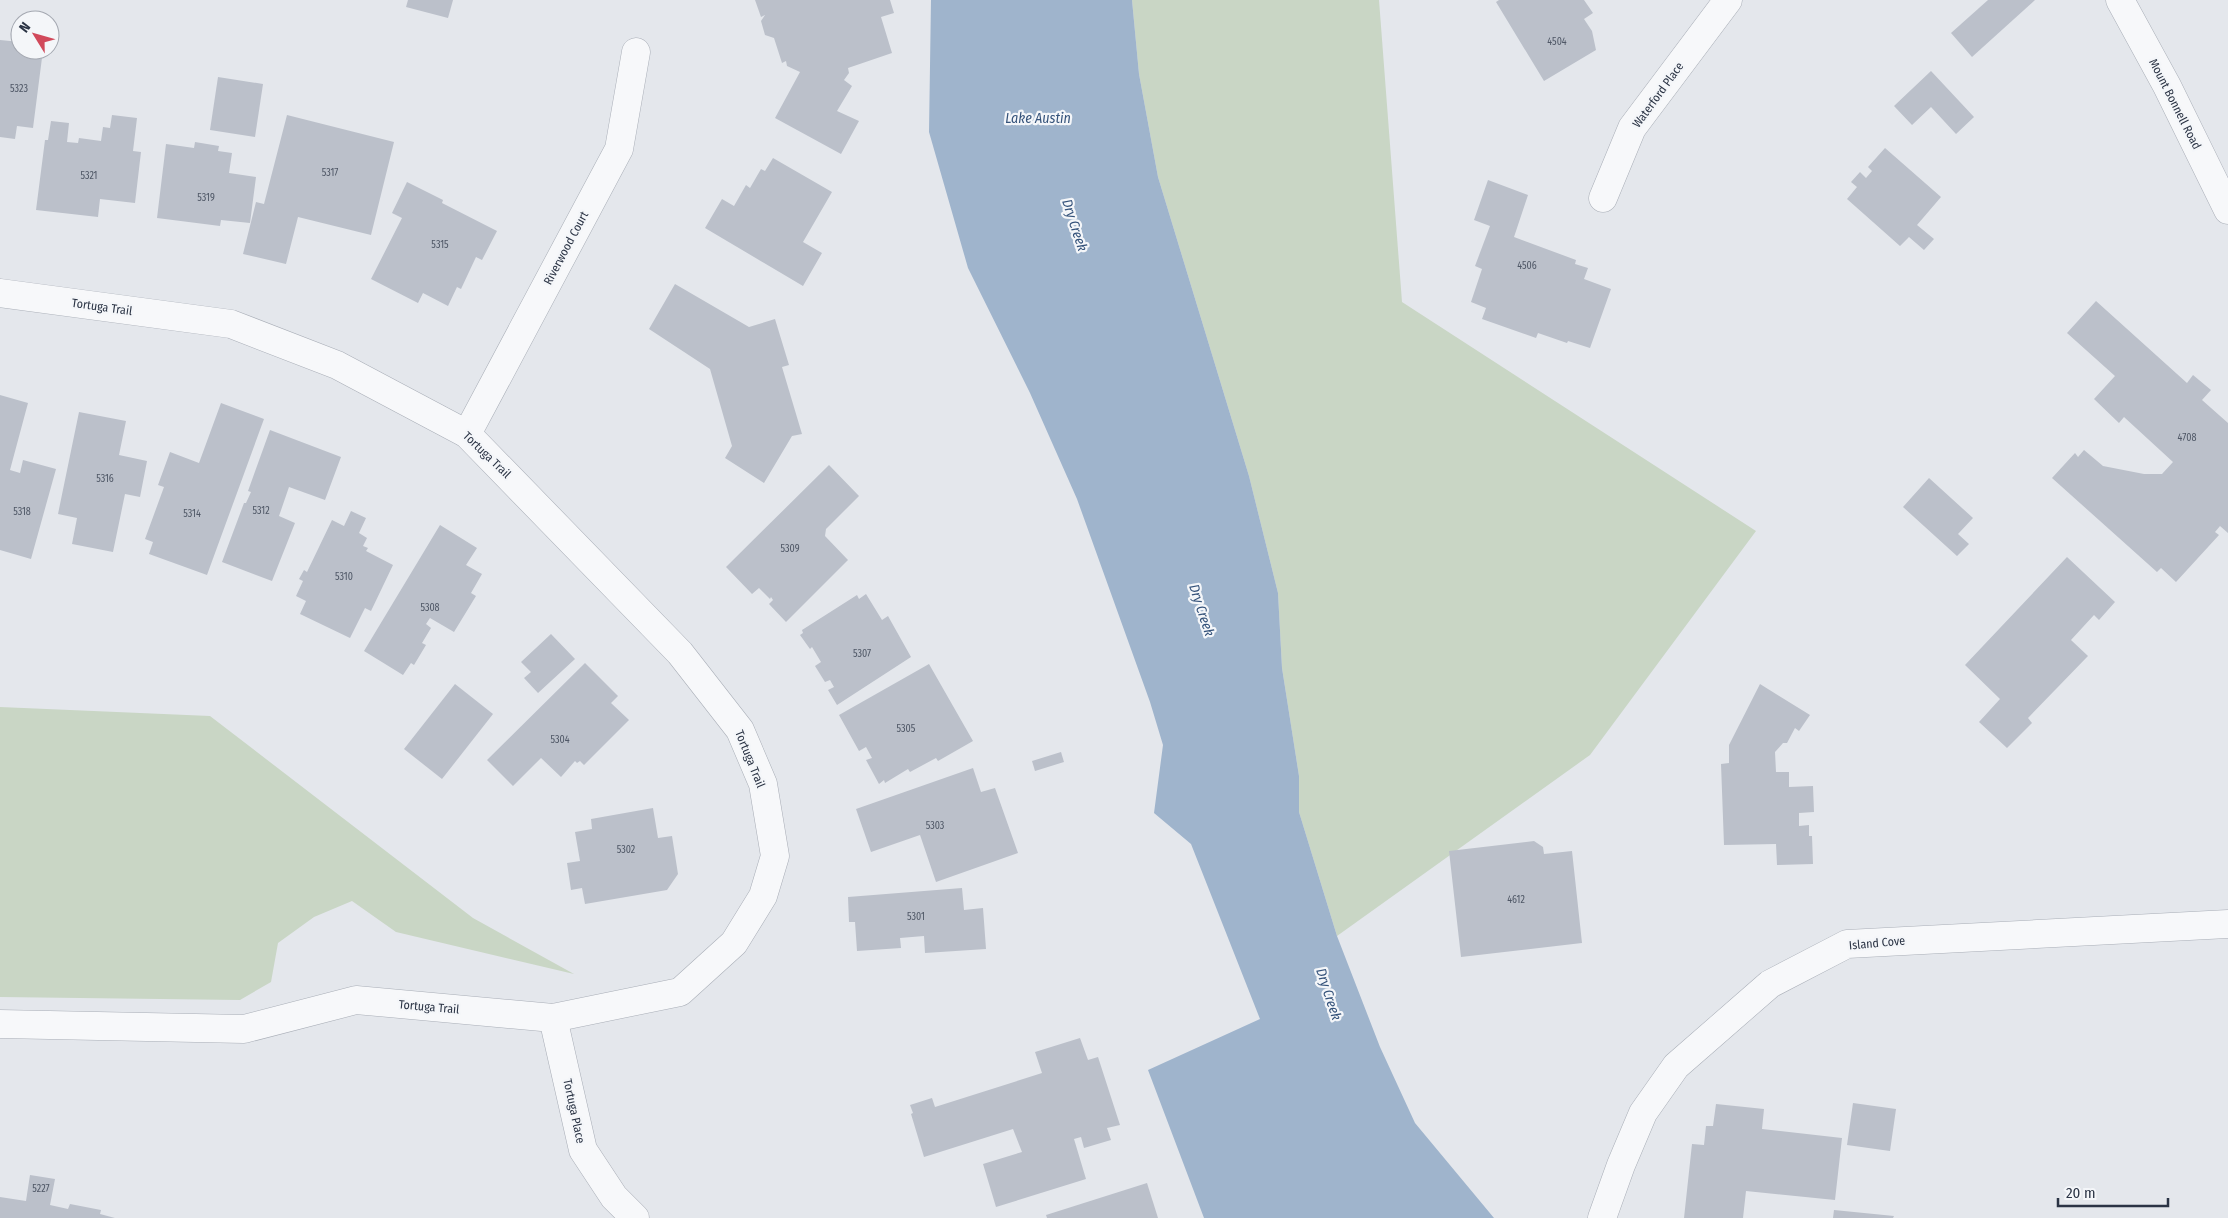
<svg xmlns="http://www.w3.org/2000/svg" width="2228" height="1218" font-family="'Fira Sans Condensed',sans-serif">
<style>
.green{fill:#c9d6c5}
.water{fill:#9fb4cc}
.building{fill:#bbc0ca}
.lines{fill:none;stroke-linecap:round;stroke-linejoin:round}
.minor-casing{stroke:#a9aeb7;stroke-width:29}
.minor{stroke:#f7f8fa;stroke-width:28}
.labels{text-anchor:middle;stroke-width:4.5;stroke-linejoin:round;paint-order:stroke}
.number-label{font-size:10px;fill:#4f5766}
.street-label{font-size:12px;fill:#2b3445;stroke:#f4f6f9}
.water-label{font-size:14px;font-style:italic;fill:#34527a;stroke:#f4f6f9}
</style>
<rect width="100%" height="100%" fill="#e4e7ec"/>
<g class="green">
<polygon points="1132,0 1379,0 1402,302 1756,531 1590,755 1337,936 1299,812 1299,776 1282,668 1278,593 1249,476 1158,177 1139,74"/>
<polygon points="0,707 210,716 473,918 574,974 396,932 352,901 314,917 278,943 271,982 240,1000 0,997"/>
</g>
<polygon class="water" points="931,0 1132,0 1139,74 1158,177 1249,476 1278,593 1282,668 1299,776 1299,812 1337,936 1380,1047 1415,1123 1494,1218 1204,1218 1148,1070 1260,1019 1191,844 1154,813 1163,745 1150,702 1077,499 1030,393 968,268 929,132"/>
<g class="building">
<polygon points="408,0 453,0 448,18 406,7"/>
<polygon points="755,0 890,0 894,13 881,17 892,53 848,68 849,73 844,80 852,86 837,111 859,121 841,154 775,118 800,72 787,66 786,61 782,63 774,38 765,35 761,21 765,15 761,17"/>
<polygon points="1499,0 1584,0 1593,13 1584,19 1592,31 1596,50 1544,81 1496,2"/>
<polygon points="1988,0 2035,0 1972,57 1951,33"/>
<polygon points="0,40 20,42 20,50 43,50 33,128 17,126 15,139 0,137"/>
<polygon points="1931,71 1974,117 1956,134 1931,107 1912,125 1894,106"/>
<polygon points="218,77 263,84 255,137 210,130"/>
<polygon points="112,115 137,118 133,151 141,152 135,203 100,199 98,217 36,210 45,140 48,140 51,121 69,123 67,142 78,143 79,138 101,141 103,127 110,128"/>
<polygon points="287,115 394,142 371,235 298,217 286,264 243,254 256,202 264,204"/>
<polygon points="195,142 219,146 218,151 232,153 229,173 256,177 250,223 221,220 220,226 157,218 166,144 194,148"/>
<polygon points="1885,148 1941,197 1917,225 1934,239 1924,250 1909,237 1900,246 1847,199 1857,187 1851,182 1860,172 1866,178 1872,171 1868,167"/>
<polygon points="773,158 832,192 803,242 822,253 803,286 705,228 722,199 734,206 746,185 750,188 761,169 765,171"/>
<polygon points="1488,180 1528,195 1514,237 1576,260 1575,264 1588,268 1584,279 1611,289 1590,348 1568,341 1567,343 1538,333 1536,338 1482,319 1486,308 1471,302 1482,269 1475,266 1490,226 1474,220"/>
<polygon points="407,182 443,200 442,203 497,231 482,260 476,257 461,289 457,287 448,306 423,293 418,303 371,279 402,218 392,213"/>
<polygon points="675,284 749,327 775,319 789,365 782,367 802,434 792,436 764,483 725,458 732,446 710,369 649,329"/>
<polygon points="2096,301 2187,383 2193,375 2211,390 2202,400 2228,423 2228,533 2220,526 2215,532 2219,535 2176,582 2161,568 2157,572 2052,478 2075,453 2078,457 2084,450 2103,466 2144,474 2162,474 2173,462 2124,417 2119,423 2094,399 2115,376 2067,333"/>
<polygon points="0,395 28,403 10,470 20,473 23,460 56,469 31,559 0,550"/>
<polygon points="221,403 264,419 207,575 149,554 153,542 145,539 164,487 158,485 170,452 199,463"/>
<polygon points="79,412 126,421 119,455 147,461 140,497 125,494 113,552 72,544 77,518 58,514"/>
<polygon points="270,430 341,457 325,500 289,487 279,516 295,523 272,581 222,562 244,503 246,503 251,492 248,491"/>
<polygon points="829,465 859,496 826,529 825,536 848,560 786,622 769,604 773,600 771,597 770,599 759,588 752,594 726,567"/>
<polygon points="1929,478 1973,518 1958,534 1969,544 1957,556 1903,507"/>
<polygon points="351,511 366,518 359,533 367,538 363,546 368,548 366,551 393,565 371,611 365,608 350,638 300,614 306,601 296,596 303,581 299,579 304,570 307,572 332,520 344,526"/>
<polygon points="440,525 477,548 466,565 482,574 471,593 476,596 454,632 430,618 426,624 431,628 422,643 426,645 414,665 411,663 403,675 364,651"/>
<polygon points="2067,557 2115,602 2099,620 2094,615 2071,640 2088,656 2028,718 2032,723 2007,748 1979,722 2000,699 1965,665"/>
<polygon points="866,594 882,620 888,616 911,657 837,705 828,690 834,687 830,680 825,682 815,666 821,662 812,647 810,649 800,635 803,633 802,630 857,595 859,599"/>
<polygon points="551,634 575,659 538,693 524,678 531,672 521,662"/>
<polygon points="585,663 618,696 611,703 629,720 584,765 580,761 577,763 575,761 561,777 541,758 513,786 487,760"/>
<polygon points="929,664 973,741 938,761 936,758 910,772 908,769 885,783 884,780 879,784 866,760 872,758 866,747 859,751 839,715"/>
<polygon points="455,684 493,714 442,779 404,749"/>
<polygon points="1760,684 1810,715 1799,731 1795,728 1787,743 1783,743 1775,752 1776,772 1789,772 1789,787 1813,786 1814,812 1799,813 1799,826 1809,825 1809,836 1812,836 1813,864 1777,865 1776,844 1724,845 1721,764 1729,763 1729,745"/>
<polygon points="1061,752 1064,762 1035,771 1032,761"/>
<polygon points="973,768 981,792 995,788 1018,853 936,882 920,835 871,852 856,809"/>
<polygon points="653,808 658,838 672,836 678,874 667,890 585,904 582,888 571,890 567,863 580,861 575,832 592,829 591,819"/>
<polygon points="1534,841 1543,847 1544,854 1572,851 1582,943 1461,957 1449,851"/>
<polygon points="962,888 964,910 983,908 986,949 925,953 924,936 900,938 901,948 857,951 855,922 849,922 848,897"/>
<polygon points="1080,1038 1088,1060 1098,1057 1120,1125 1107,1128 1111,1140 1084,1148 1081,1137 1074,1139 1086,1179 996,1207 983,1164 1022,1152 1013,1129 924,1157 911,1114 913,1113 910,1105 932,1098 935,1107 1042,1073 1035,1052"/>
<polygon points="1853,1103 1896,1109 1890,1151 1847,1145"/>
<polygon points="1716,1104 1764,1109 1762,1129 1842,1138 1835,1200 1746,1191 1743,1218 1684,1218 1692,1144 1704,1145 1706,1126 1713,1126"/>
<polygon points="30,1175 55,1179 50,1205 68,1209 70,1204 101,1210 100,1214 115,1218 0,1218 0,1197 26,1201"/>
<polygon points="1147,1183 1158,1218 1047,1218 1046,1215"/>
<polygon points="1834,1210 1894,1216 1893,1218 1833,1218"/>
</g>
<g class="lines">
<defs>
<g id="minor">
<polyline points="2120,0 2167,86 2228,210"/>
<polyline points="1603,198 1632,128 1728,0"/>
<polyline points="0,293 231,324 337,365 467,434 680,653 740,730 763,784 775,856 763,896 734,943 680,992 553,1018 356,1000 244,1029 0,1024"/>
<polyline points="467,434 619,149 636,52"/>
<polyline points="553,1018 583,1150 614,1197 635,1218"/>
<polyline points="1602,1218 1621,1165 1643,1113 1676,1066 1770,984 1847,944 2228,924"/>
</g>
</defs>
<use href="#minor" class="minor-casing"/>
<use href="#minor" class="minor"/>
</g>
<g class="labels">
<g class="number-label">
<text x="1557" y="45">4504</text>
<text x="19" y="92">5323</text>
<text x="330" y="176">5317</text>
<text x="89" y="179">5321</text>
<text x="206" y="201">5319</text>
<text x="440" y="248">5315</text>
<text x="1527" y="269">4506</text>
<text x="2187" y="441">4708</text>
<text x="105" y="482">5316</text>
<text x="261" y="514">5312</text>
<text x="22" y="515">5318</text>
<text x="192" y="517">5314</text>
<text x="790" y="552">5309</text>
<text x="344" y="580">5310</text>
<text x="430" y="611">5308</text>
<text x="862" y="657">5307</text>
<text x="906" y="732">5305</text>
<text x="560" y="743">5304</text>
<text x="935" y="829">5303</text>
<text x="626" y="853">5302</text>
<text x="1516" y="903">4612</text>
<text x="916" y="920">5301</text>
<text x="41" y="1192">5227</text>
</g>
<g class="street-label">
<text transform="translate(1658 95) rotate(-54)" y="4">Waterford Place</text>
<text transform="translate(2175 104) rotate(63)" y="4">Mount Bonnell Road</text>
<text transform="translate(566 248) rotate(-62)" y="4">Riverwood Court</text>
<text transform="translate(102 307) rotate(8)" y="4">Tortuga Trail</text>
<text transform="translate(487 455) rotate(44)" y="4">Tortuga Trail</text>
<text transform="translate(750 759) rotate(68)" y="4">Tortuga Trail</text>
<text transform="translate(1877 943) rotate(-5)" y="4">Island Cove</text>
<text transform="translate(429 1007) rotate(5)" y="4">Tortuga Trail</text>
<text transform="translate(574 1111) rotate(78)" y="4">Tortuga Place</text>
</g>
<g class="water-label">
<text x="1038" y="123">Lake Austin</text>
<text transform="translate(1075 225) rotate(72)" y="5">Dry Creek</text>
<text transform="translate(1202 610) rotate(72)" y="5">Dry Creek</text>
<text transform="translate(1329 994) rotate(72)" y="5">Dry Creek</text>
</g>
</g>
<g transform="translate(35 35) rotate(307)"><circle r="24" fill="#f4f6f9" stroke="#a4a8b1"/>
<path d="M0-4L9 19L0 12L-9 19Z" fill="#d1495b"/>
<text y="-8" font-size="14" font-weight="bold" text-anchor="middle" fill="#2b3445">N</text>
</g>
<path d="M2058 1198v8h110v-8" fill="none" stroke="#2b3445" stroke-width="2.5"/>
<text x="2066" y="1198" font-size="15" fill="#2b3445" stroke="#f4f6f9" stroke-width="4" paint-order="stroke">20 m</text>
</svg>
